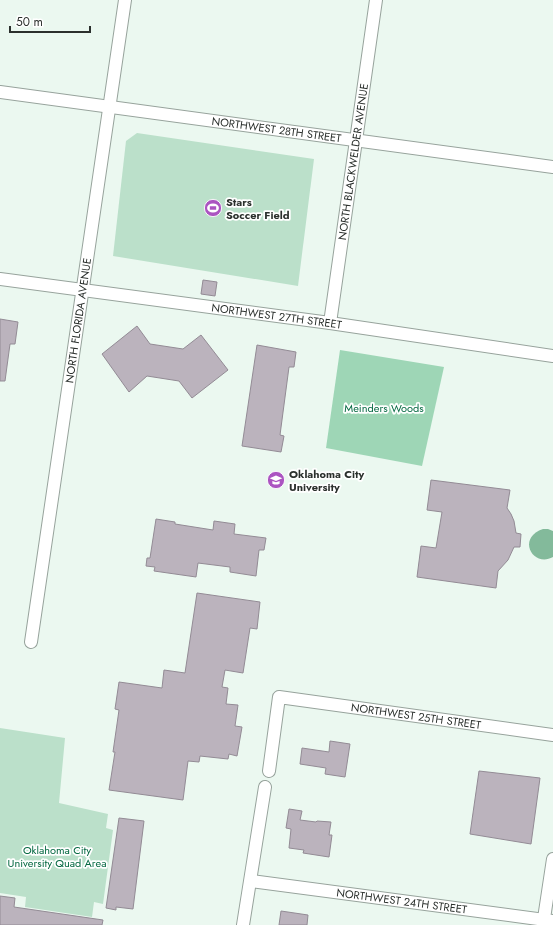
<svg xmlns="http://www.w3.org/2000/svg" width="553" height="925" font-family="Jost,sans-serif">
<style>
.green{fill:#bbe0ca}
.forest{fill:#9ed6b6}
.water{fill:#83ba9b}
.building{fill:#bbb3bd;stroke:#938b95}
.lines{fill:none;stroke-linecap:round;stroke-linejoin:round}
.minor-casing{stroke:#97a39c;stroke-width:14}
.minor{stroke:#fff;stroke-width:12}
.labels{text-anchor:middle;stroke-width:3.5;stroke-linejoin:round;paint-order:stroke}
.street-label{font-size:11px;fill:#2b302d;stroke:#fff}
.poi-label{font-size:11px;font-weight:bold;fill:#2b302d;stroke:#fff;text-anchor:start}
.park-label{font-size:11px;fill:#046841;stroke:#fff}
</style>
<rect width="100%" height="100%" fill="#ebf8f0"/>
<g class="green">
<polygon points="137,133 314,159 298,286 113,256 126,141"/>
<polygon points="0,728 65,738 59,803 108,814 106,828 113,830 103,904 94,902 92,917 25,907 26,897 0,893"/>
</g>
<polygon class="forest" points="340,350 444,367 422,466 326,448"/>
<path class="water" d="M543 529H548L553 531V557C533 568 516 538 543 529Z"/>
<g class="building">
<polygon points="203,280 217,282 215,296 201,294"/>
<polygon points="0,319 18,322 15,344 10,344 5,381 0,381"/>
<polygon points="137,326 150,344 183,349 201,335 228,370 192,398 179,381 147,376 129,392 102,354"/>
<polygon points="257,345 296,352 294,367 289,367 280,435 284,436 281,452 242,446"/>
<polygon points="431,480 510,490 507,508 511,514 514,521 516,533 521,534 520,547 514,547 508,560 498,571 496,588 417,577 421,546 436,548 442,512 427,510"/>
<polygon points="156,519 175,522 175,524 213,530 214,521 235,524 234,534 266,538 264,550 259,550 256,576 230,572 230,567 198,563 196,577 154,571 155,567 146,566 147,558 150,558"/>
<polygon points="197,593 260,602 257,629 250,628 243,673 225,670 222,687 228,688 226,704 238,705 235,726 242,727 237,756 229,754 228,759 200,756 199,762 188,761 183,800 109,790 115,752 113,752 119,710 115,709 119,682 162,688 164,670 185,673"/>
<polygon points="330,741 350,744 345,777 325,774 326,768 300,764 302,748 329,752"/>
<polygon points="479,771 540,778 531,844 470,834"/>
<polygon points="289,809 302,811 300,820 316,822 317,821 331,822 329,835 332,835 329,857 303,853 304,850 289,848 291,829 286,828"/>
<polygon points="119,818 144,821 133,909 116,907 116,910 106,908"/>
<polygon points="0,896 15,898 14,907 103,920 102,925 0,925"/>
<polygon points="281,911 308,915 307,925 279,925"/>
</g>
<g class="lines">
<defs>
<g id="minor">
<path id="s1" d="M0 92 553 167"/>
<path id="s2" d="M0 279 330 323 553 356"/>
<path id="s3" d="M330 323 376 0"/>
<path id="s4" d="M31 642 125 0"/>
<path id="s5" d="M269 771 279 697 553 735"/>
<path id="s6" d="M251 881 553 921"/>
<polyline points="243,925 265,787"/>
<polyline points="543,925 553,859"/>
</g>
</defs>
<use href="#minor" class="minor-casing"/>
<use href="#minor" class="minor"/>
</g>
<defs>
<symbol id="stadium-disc" viewBox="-11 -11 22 22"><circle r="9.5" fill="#ab54c1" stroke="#fff"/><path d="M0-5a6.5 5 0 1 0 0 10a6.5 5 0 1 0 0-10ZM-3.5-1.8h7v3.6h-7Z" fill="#fff"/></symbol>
<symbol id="university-disc" viewBox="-11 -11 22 22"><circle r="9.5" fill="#ab54c1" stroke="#fff"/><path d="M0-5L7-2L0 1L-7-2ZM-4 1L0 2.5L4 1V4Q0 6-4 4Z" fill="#fff"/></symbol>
</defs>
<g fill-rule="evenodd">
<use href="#stadium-disc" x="203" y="198" width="20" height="20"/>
<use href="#university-disc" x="266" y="470" width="20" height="20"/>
</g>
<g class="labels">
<g class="street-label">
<text dy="4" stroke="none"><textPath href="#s1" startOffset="279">NORTHWEST 28TH STREET</textPath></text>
<text dy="4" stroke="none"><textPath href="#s3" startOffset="163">NORTH BLACKWELDER AVENUE</textPath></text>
<text dy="4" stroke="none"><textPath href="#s2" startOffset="279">NORTHWEST 27TH STREET</textPath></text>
<text dy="4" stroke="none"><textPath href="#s4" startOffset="325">NORTH FLORIDA AVENUE</textPath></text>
<text dy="4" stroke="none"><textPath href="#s5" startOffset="213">NORTHWEST 25TH STREET</textPath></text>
<text dy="4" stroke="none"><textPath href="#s6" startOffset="152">NORTHWEST 24TH STREET</textPath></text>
</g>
<g class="poi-label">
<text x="226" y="206">Stars<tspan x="226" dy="13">Soccer Field</tspan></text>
<text x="289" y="478">Oklahoma City<tspan x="289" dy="13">University</tspan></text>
</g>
<g class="park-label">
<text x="384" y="412">Meinders Woods</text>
<text x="57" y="854">Oklahoma City<tspan x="57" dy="13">University Quad Area</tspan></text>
</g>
</g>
<path d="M10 26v6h80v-6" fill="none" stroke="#2b302d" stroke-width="2"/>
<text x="16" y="26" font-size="12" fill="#2b302d" stroke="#ffffff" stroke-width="3" paint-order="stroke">50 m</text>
</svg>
